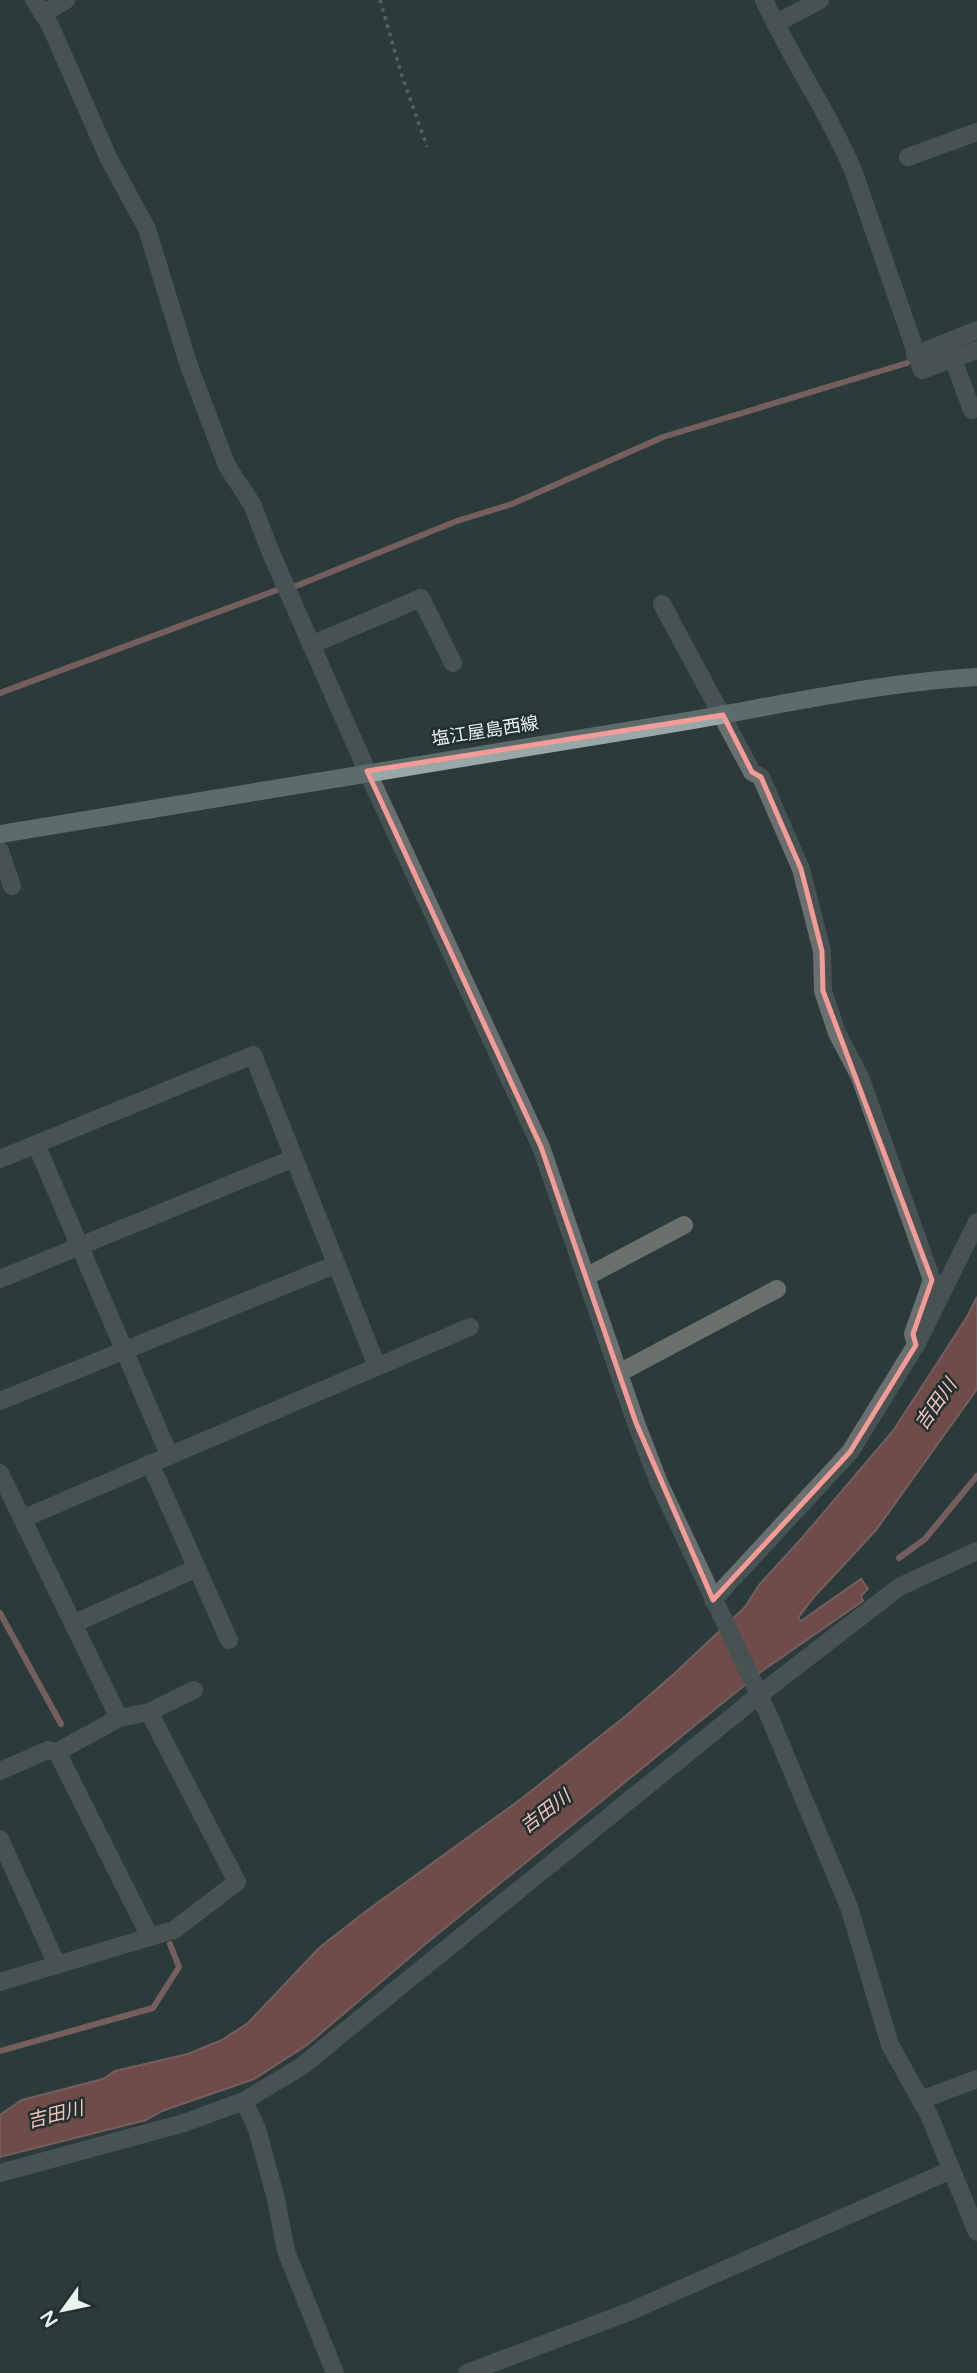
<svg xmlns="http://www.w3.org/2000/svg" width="977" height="2373" font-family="'Varela Round','Noto Sans JP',sans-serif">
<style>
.water{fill:#c15f5d;stroke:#cd8b89;stroke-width:2}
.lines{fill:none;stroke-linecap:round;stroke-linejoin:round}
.stream{stroke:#cd8b89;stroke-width:6}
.path{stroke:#859190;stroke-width:3.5;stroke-dasharray:3.5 5;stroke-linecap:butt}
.minor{stroke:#69706f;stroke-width:18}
.major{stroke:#99a8a6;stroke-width:18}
.marked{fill:none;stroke:#f59b97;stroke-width:5;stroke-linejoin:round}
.labels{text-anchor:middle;stroke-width:5;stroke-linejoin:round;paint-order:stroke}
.street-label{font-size:18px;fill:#e9f2f1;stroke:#22312f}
.water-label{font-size:19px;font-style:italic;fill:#f8c2be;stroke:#22312f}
</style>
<rect width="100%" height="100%" fill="#2c3b3a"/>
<polygon class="water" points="977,1297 977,1389 876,1530 813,1598 798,1618 801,1621 861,1579 868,1589 861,1596 863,1601 762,1671 429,1941 307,2045 254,2079 162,2111 146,2120 0,2157 0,2115 22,2100 103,2079 115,2071 188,2054 222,2040 248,2023 320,1947 369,1909 521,1799 627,1715 674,1674 745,1607 759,1585 802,1538 893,1431 967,1317"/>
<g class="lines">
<g class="stream">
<polyline points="0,693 277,590 296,586 457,521 512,504 663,437 907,363"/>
<polyline points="899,1558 925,1539 977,1476"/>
<polyline points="0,1613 61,1724"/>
<polyline points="0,2051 153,2008 179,1967 170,1944"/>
</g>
<polyline class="path" points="380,0 401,73 427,147"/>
<g class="minor">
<polyline points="34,0 50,25 108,157 147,229 189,366 227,466 252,504 271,553 367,771 541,1147 636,1423 659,1483 769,1716 849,1907 890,2045 929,2115 977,2232"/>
<path d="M764 0C791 59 829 113 854 173L922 370 977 350"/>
<polyline points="43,14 66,0"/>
<polyline points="775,24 820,0"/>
<polyline points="908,157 977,132"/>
<polyline points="915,355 977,330"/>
<polyline points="953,359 972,410"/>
<polyline points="662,604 752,772 761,777 801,869 822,951 823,991 837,1033 860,1077 932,1280 913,1334 916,1345"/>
<polyline points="311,645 421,598 453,663"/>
<polyline points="0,851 12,886"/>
<polyline points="36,1144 169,1455"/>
<polyline points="0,1159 253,1055 377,1366"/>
<polyline points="586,1277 684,1225"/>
<polyline points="0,1279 294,1158"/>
<polyline points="619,1373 777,1289"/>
<polyline points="0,1401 337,1264"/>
<polyline points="150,1463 229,1640"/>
<polyline points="0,1473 119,1718 57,1752 150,1937 0,1982"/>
<polyline points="22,1519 470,1327"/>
<polyline points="713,1600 850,1452 916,1345 977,1222"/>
<polyline points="73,1624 197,1568"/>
<polyline points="149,1712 237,1882 174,1930 150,1937"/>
<polyline points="119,1718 149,1712 194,1690"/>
<polyline points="0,1771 48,1750 57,1752"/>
<polyline points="0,1839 57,1965"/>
<polyline points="921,2100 977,2079"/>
<polyline points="244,2101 257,2129 276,2199 286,2251 335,2373"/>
<polyline points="0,2173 184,2123 244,2101 302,2066 759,1695 872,1608 899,1587 977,1551"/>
<polyline points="467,2373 631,2311 951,2170"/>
</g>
<path class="major" d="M0 834C221 796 442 760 663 725 768 708 871 683 977 677"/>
</g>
<path d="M0 0H977V2373H0ZM723 715 752 772 761 777 801 869 822 951 823 991 932 1280 913 1334 916 1345 850 1452 713 1600 636 1423 541 1147 367 771Z" fill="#2c3b3a" fill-opacity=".55" fill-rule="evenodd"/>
<path class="marked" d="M723 715 752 772 761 777 801 869 822 951 823 991 932 1280 913 1334 916 1345 850 1452 713 1600 636 1423 541 1147 367 771Z"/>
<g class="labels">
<g class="street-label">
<text transform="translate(485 731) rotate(-9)" y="6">塩江屋島西線</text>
</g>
<g class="water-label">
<text transform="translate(935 1404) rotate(-55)" y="7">吉田川</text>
<text transform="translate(545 1811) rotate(-37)" y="7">吉田川</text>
<text transform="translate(55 2114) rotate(-14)" y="7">吉田川</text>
</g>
</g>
<g transform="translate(63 2310) rotate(237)" stroke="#22312f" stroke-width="5" paint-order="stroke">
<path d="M0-5L12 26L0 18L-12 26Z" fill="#e9f2f1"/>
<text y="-10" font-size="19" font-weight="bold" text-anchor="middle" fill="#e9f2f1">N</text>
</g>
</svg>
